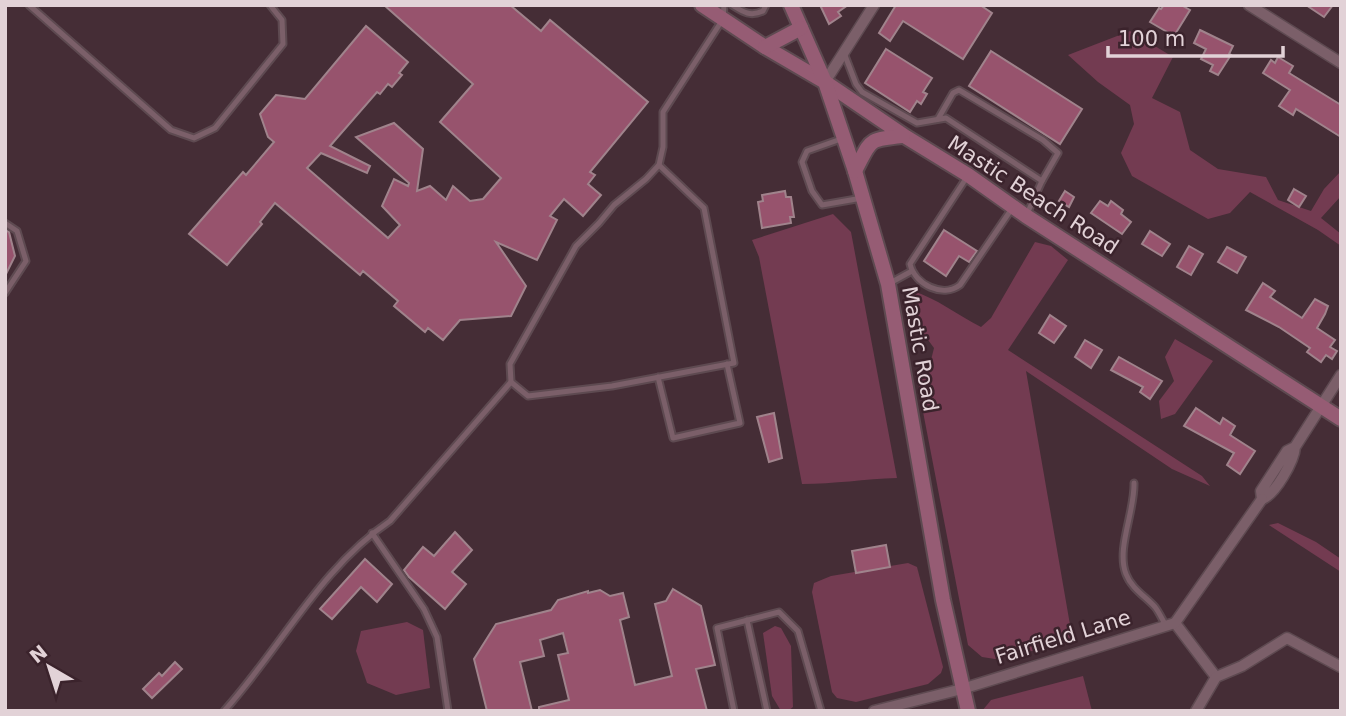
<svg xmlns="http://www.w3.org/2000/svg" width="1346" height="716" font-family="'DejaVu Sans',sans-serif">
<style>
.green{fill:#733b51}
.building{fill:#97536d;stroke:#a0838c;stroke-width:2}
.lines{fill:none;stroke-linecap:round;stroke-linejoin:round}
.lane-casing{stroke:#5e4a51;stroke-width:9}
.street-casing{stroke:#5e4a51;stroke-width:13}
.secondary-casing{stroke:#5e4a51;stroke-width:18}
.lane{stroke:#7b5f69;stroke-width:5}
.street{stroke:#7b5f69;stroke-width:10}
.secondary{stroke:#965c74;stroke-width:14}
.labels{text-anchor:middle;stroke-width:5;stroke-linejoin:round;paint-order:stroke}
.street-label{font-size:21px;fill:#e2d2d7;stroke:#3b232c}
</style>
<rect width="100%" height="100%" fill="#452d36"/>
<g class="green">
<polygon points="1130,31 1173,57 1152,98 1180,112 1190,150 1218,169 1266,177 1278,200 1311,211 1324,189 1341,171 1341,196 1321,218 1341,234 1341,246 1318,230 1250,192 1230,213 1208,219 1132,176 1121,153 1134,124 1130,105 1098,82 1068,55"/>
<path d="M833 214 851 232 897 478C865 479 834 484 802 484L759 257 752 240Z"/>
<path d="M1035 242 1051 246 1068 260 1008 350 1202 476 1210 486 1172 469 1026 371 1073 642 995 659 982 657 968 645 919 391V381L929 368 934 348 908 313 912 291C937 298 957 315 981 327L991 318Z"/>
<polygon points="1175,339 1213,361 1175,414 1161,419 1159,401 1174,381 1165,357"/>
<polygon points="1278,523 1316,542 1341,559 1341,572 1269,525"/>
<polygon points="908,563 917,567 943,667 941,673 928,684 856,702 837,698 832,692 812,592 814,583 831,576"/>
<polygon points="407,622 423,630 430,688 396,695 367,683 356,651 361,631"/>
<polygon points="775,626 781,628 791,646 793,707 788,711 781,711 772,696 763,633"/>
<polygon points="1083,676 1092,711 982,711 991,700"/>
</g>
<g class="building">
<polygon points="384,5 510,5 541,31 550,20 648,102 590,172 595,175 588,184 601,195 583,216 564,199 550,216 557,220 537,260 496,242 526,286 511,316 460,320 443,340 428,328 425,332 394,306 398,301 363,271 360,275 275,203 260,222 262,224 227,265 189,234 243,172 246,175 274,142 268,137 260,114 276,95 305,99 366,26 408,62 399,73 402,75 392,87 388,84 380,94 377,92 330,146 370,166 367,173 321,153 307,168 388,238 400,225 382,206 394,179 408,186 409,183 356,137 394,123 423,149 417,191 430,186 446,200 453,186 470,201 483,199 501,178 440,122 473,84"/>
<polygon points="820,5 848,5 838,12 841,16 829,24"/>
<polygon points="896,5 980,5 992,13 963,59 903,21 890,41 879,33"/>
<polygon points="1164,5 1181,5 1190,10 1174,36 1150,22 1159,8 1161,9"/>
<polygon points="1306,5 1333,5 1324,17"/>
<polygon points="1200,30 1233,46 1229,54 1231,55 1218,75 1210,71 1213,65 1201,59 1206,49 1194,43"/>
<polygon points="886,49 932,78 923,92 927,94 921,104 917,101 910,112 865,83"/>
<polygon points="991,51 1082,109 1060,144 969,86"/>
<polygon points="1278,57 1293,66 1289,73 1341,105 1341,137 1296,109 1293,115 1279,106 1290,90 1263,73 1271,60 1275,63"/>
<polygon points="1294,189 1306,196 1299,207 1288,200"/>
<polygon points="785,191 786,197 791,197 794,217 790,217 791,223 762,228 758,202 763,201 762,195"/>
<polygon points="1065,191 1074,197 1069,207 1059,201"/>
<polygon points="1100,201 1108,206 1111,201 1123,210 1121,214 1131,222 1122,234 1091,213"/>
<polygon points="5,230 9,232 15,256 5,276"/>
<polygon points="944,230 977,251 969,262 959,256 946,276 924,261"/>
<polygon points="1150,231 1170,244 1162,256 1142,244"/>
<polygon points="1189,246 1203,254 1191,275 1177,267"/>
<polygon points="1227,247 1246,257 1237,273 1218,262"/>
<polygon points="1263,283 1275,291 1270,297 1302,318 1315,299 1328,306 1325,314 1317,328 1335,340 1330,347 1337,351 1332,359 1326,355 1321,362 1307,352 1310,348 1279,327 1246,310"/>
<polygon points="1050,315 1066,326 1054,343 1039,333"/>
<polygon points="1085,340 1102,350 1091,368 1075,357"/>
<polygon points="1119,357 1162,381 1150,399 1140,392 1143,387 1111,370"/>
<polygon points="1196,408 1220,424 1223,418 1235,426 1230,435 1255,451 1240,474 1227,465 1234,453 1184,426"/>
<polygon points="774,413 782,458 769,462 757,417"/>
<polygon points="455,532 472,550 452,572 466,584 445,609 409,577 404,570 423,547 434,556"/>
<polygon points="886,545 890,567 856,573 852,551"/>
<polygon points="365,559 392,584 377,602 361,587 332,619 320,609"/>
<polygon points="673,589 701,606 715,665 696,669 707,711 539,711 539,707 569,700 558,655 568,653 563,633 540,640 544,656 520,662 532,711 487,711 474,659 496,624 551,610 558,600 588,591 588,593 600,590 610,596 623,593 629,617 620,620 635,685 672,676 655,604 666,601"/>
<polygon points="175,662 182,669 152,698 143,689 159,673 162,676"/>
</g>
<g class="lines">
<defs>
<g id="lane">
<polyline points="29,5 171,130 194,138 215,128 283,44 282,20 270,5"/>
<path d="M732 5C743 12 750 17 763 11L766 5"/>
<polyline points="844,53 856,84 862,92 917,123 946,118 1042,181 1026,216"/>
<polyline points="938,119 953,93 959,90 1043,140 1058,153 1042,181"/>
<polyline points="841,139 807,151 802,162 812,191 822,205 862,198"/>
<path d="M967 177 910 264C915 285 943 298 960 285L1013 207"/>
<polyline points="5,223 17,231 26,261 5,293"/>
<polyline points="890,283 912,271"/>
<polyline points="658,377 673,438 740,423 727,364"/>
<polyline points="511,382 528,396 612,386 734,363 704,208 659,165"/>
<path d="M1134 483C1135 511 1116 549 1126 574 1131 588 1146 597 1155 607 1159 612 1162 619 1166 626"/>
<polyline points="372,533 424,609 437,637 448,711"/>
<polyline points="747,620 767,711"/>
<path d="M224 711C280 649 320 568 390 521L511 382 510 364 576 246 599 223 614 205 646 179 659 165 663 147V112L723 19 724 5"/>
<polyline points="734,711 717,628 779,612 798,631 821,711"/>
</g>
<g id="street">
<polyline points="1249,5 1341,63"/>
<polyline points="825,82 874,5"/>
<path d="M1295 447C1294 461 1275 495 1262 499L1261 491 1287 451 1295 447 1341 375"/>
<polyline points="1175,623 1216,677"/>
<polyline points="874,711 962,689 1175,623 1262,499"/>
<polyline points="1196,711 1216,677 1242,666 1287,638 1341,667"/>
</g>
<g id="secondary">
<polyline points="702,5 765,47 825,82 906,137 968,175 1026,216 1341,419"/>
<polyline points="791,5 825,82 855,171 888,284 943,600 968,711"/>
<polyline points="765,47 801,28"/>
<path d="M855 171C872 139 866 140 903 136"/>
</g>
</defs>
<use href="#lane" class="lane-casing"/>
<use href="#street" class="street-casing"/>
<use href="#secondary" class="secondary-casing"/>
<use href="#lane" class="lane"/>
<use href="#street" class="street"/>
<use href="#secondary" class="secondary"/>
</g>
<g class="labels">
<g class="street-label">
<text transform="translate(1033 195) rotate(33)" y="7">Mastic Beach Road</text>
<text transform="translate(920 349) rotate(80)" y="7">Mastic Road</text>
<text transform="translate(1063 637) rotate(-17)" y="7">Fairfield Lane</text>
</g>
</g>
<rect width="1346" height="716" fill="none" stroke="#e2d2d7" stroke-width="14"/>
<g transform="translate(49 667) rotate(321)" stroke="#3b232c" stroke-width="5" paint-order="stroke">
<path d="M0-5L12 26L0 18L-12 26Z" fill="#e2d2d7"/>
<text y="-10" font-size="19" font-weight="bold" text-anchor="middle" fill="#e2d2d7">N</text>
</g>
<path d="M1108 46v10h175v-10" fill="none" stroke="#e2d2d7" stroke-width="3.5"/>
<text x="1118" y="46" font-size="21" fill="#e2d2d7" stroke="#3b232c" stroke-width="5" paint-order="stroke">100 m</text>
</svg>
